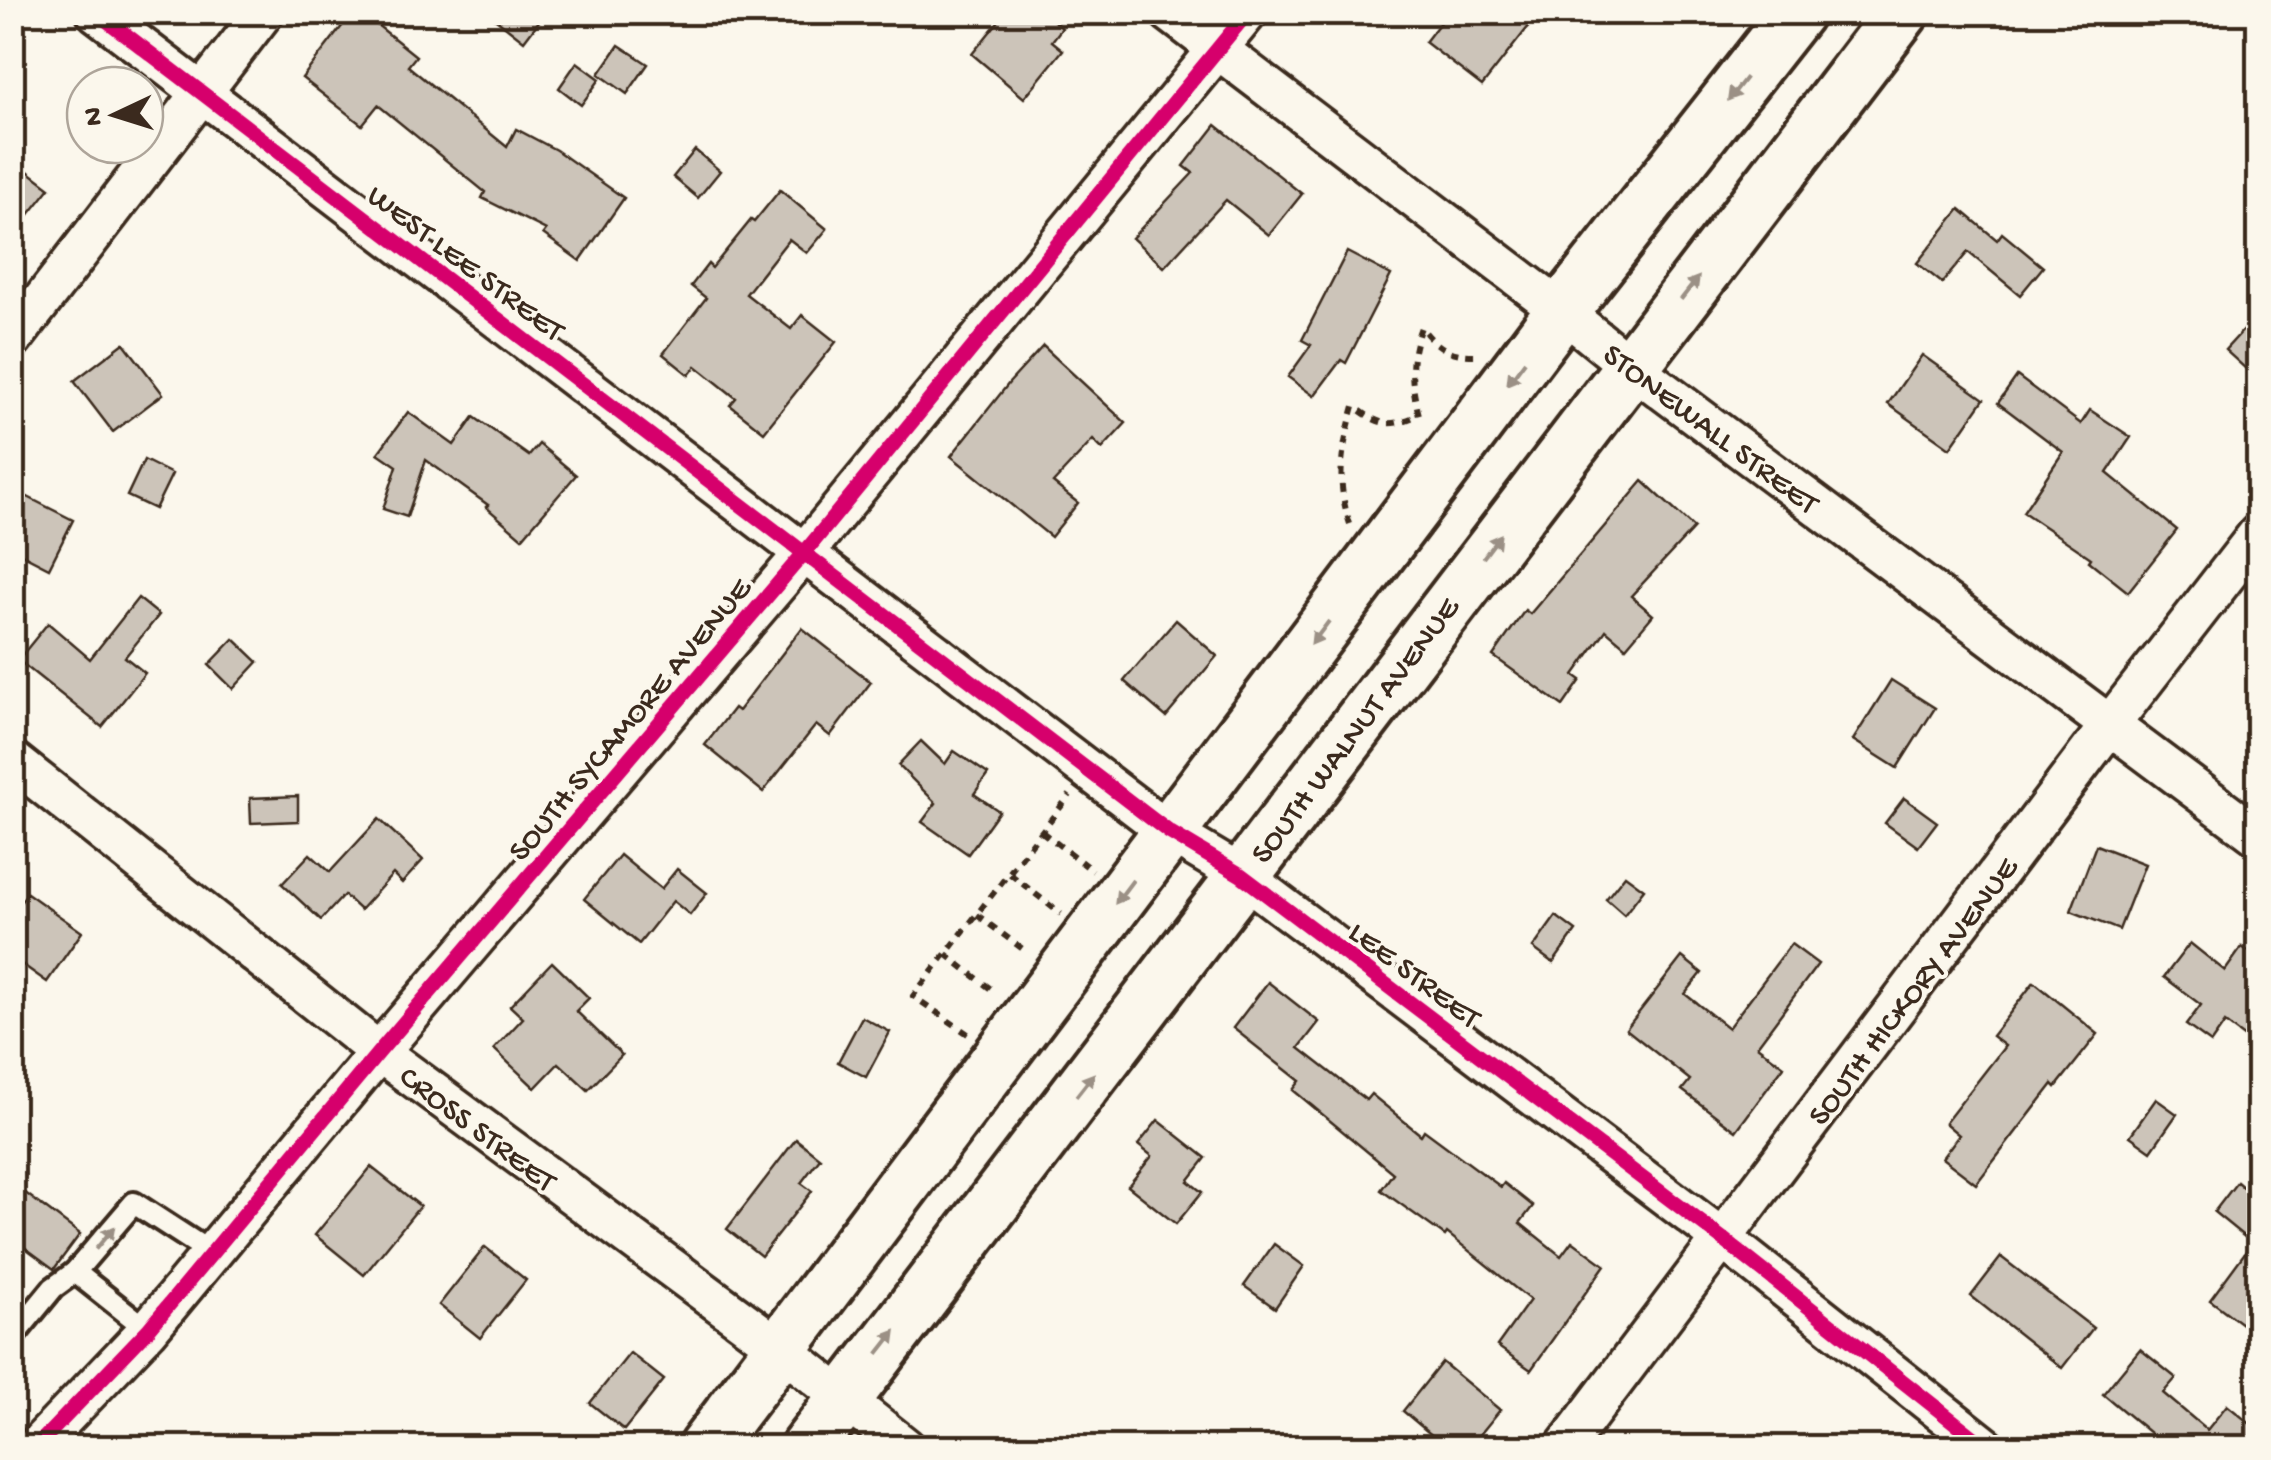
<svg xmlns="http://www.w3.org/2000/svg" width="2271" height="1460" font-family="'Gochi Hand',sans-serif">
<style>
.building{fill:#ccc4b9;stroke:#3b2a1e;stroke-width:2.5}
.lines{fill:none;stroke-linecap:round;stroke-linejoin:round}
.lane-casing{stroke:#3b2a1e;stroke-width:28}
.street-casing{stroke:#3b2a1e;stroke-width:45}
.secondary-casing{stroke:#3b2a1e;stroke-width:60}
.path{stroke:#3b2a1e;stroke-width:6;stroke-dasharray:8 8;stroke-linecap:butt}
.lane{stroke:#fbf7ec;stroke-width:20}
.street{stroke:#fbf7ec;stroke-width:38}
.secondary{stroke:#fbf7ec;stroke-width:52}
.cycleway-casing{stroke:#fbf7ec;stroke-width:21}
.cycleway{stroke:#d6006c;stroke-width:15}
.oneway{fill:#9b9085}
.labels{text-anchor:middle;stroke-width:8;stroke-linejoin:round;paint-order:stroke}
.street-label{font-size:32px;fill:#3b2a1e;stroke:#fbf7ec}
</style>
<rect width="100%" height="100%" fill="#fbf7ec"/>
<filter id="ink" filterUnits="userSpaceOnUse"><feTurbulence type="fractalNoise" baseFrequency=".01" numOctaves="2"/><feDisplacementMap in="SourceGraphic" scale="20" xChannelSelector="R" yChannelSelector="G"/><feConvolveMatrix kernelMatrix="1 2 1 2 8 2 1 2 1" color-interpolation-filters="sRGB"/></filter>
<g filter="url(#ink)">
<g class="building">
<polygon points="353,12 361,12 416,56 408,66 507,147 516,129 556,150 624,198 580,261 543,234 546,230 482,198 485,192 378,105 362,125 302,78"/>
<polygon points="487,12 546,12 524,41"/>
<polygon points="1006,12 1044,12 1062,28 1052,41 1063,50 1024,98 972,54"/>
<polygon points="1448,12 1540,12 1482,86 1425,42"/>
<polygon points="619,45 648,64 627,94 599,74"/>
<polygon points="577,62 600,79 581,105 559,88"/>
<polygon points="1216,125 1302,194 1269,235 1226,200 1164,267 1132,238 1193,173 1184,166"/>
<polygon points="695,150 720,171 698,198 673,177"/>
<polygon points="12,159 50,188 12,236"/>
<polygon points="780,190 827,229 807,253 789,239 746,294 791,329 802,315 836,342 764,432 730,405 736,398 696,366 689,375 663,354 706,298 691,286 708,264 712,268 751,220 754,222"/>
<polygon points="1960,209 1997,240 2002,233 2043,267 2020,295 1968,252 1942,283 1917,263"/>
<polygon points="1347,252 1391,275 1346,363 1341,360 1314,396 1288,377 1311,345 1302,340"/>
<polygon points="2258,314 2258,380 2225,350"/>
<polygon points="124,343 163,394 113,432 74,381"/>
<polygon points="1043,346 1126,423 1102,449 1093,440 1053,483 1078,503 1051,537 951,456 1009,383"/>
<polygon points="1922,355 1984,399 1950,448 1888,404"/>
<polygon points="2017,376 2081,424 2090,410 2131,437 2107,473 2177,530 2128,592 2089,561 2091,558 2023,512 2063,452 1998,403"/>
<polygon points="408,412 454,445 474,417 529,456 539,444 576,475 522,538 486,507 488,505 426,460 407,517 383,509 397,466 378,453"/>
<polygon points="144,460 172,474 155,509 127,496"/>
<polygon points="1643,481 1694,528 1631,596 1653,615 1626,647 1606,630 1574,675 1581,680 1563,706 1493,656 1525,610 1530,614"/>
<polygon points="12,489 73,520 49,568 12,549"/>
<polygon points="138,598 159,615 125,657 145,673 102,727 18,660 48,623 90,659"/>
<polygon points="1176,620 1217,656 1166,717 1124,681"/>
<polygon points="802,628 871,682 830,736 816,725 763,792 705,745 734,708 738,711"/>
<polygon points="234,639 258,662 233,689 209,665"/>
<polygon points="1891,680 1935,708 1897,768 1853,740"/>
<polygon points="921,741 945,764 954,751 988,774 974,794 999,811 968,854 922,822 936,803 898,765"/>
<polygon points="298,796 298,821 251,823 250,798"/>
<polygon points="1904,798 1937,822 1918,847 1885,823"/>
<polygon points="379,819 423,860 402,883 393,874 360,910 344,895 321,920 282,884 310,854 330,872"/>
<polygon points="2096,845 2145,864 2119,930 2071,911"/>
<polygon points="620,855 661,889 677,869 707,893 690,915 673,901 639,944 584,899"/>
<polygon points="1625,875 1644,889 1624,915 1606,899"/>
<polygon points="27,893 82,932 47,982 12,957 12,914"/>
<polygon points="1556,916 1576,931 1553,963 1533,948"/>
<polygon points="2190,943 2225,971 2242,947 2258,958 2258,1048 2225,1023 2211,1043 2186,1025 2201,1005 2164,977"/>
<polygon points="1791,944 1818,964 1757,1046 1784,1066 1736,1131 1682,1090 1690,1080 1626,1029 1682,957 1702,973 1685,994 1728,1028"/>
<polygon points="552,962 589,998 576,1011 622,1055 588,1090 559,1063 535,1088 494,1049 523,1018 510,1006"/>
<polygon points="1268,982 1319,1022 1299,1048 1366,1100 1371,1094 1421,1135 1424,1130 1501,1187 1504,1183 1533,1206 1520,1223 1561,1256 1572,1241 1605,1265 1531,1370 1497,1346 1530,1300 1447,1233 1445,1236 1381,1190 1393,1173 1293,1090 1300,1081 1233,1028"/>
<polygon points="2034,982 2098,1034 2056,1087 2053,1084 1976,1184 1942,1158 1959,1135 1945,1123 2005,1046 1992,1036"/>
<polygon points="862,1017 890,1032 866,1077 838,1062"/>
<polygon points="2156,1099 2177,1114 2151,1151 2130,1136"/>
<polygon points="1158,1120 1206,1158 1188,1181 1202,1192 1176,1224 1128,1186 1152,1156 1138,1145"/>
<polygon points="796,1139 820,1158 801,1183 812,1191 761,1256 727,1229"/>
<polygon points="371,1167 420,1206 364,1275 315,1235"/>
<polygon points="2237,1182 2258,1200 2258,1336 2210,1300 2252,1243 2214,1212"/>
<polygon points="12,1183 80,1234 54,1269 12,1238"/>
<polygon points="1274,1244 1304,1266 1275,1308 1244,1286"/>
<polygon points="485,1247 526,1280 480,1338 439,1305"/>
<polygon points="2001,1257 2093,1328 2062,1368 1971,1296"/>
<polygon points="2140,1349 2176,1378 2163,1393 2207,1430 2227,1405 2258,1430 2258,1448 2168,1448 2103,1394"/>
<polygon points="630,1353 664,1380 624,1430 590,1403"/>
<polygon points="1442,1362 1500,1410 1469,1448 1447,1448 1403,1411"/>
</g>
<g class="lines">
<defs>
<g id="lane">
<polyline points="75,1272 148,1330"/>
<polyline points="12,1338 53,1288 75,1272 134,1203 211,1253"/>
</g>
<g id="street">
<polyline points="96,12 1169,832 1241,875 1724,1240 1987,1448"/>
<polyline points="1169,12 1562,311 1630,366 2258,836"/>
<polyline points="12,340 264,12"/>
<polyline points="12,760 379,1052 780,1348 906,1448"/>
<polyline points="35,1448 148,1330 379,1052 805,552 1248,12"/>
<polyline points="1564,1448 2109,726 2258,534"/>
</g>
<g id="secondary">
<polyline points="705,1448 1562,311 1797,12"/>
<polyline points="807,1448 1902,12"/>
</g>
</defs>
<use href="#lane" class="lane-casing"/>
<use href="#street" class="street-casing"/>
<use href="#secondary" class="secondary-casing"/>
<g class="path">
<path d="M1350 524C1335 479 1342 450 1354 406 1380 426 1388 428 1419 415 1410 381 1409 359 1421 327 1437 348 1451 356 1478 355"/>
<polyline points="1042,832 1093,871"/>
<polyline points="1010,874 1061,914"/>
<polyline points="977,915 1028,953"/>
<polyline points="946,954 996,993"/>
<polyline points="968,1034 913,996 1070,795"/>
</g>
<use href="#lane" class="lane"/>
<use href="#street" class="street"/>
<use href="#secondary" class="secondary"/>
<defs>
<g id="cycleway">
<polyline points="96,12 1169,832 1241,875 1724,1240 1987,1448"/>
<polyline points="35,1448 148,1330 379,1052 805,552 1248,12"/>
</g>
</defs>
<use href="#cycleway" class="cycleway-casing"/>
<use href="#cycleway" class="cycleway"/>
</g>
<defs><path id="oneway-solid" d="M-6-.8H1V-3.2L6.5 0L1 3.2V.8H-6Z" transform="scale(2.5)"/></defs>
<g class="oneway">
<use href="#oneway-solid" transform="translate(1737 89) rotate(128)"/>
<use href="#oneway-solid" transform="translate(1690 288) rotate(-52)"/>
<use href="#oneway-solid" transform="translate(1516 373) rotate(127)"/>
<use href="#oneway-solid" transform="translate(1492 546) rotate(-53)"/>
<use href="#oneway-solid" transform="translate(1320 633) rotate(127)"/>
<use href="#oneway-solid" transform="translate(1124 892) rotate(127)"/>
<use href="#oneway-solid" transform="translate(1085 1085) rotate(-52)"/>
<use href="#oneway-solid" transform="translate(105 1238) rotate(-50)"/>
<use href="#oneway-solid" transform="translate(887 1342) rotate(-52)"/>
</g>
</g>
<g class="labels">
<g class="street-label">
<text transform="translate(467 261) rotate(37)" y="11">WEST LEE STREET</text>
<text transform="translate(1712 427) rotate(37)" y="11">STONEWALL STREET</text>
<text transform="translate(628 718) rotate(-50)" y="11">SOUTH SYCAMORE AVENUE</text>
<text transform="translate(1353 729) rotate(-53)" y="11">SOUTH WALNUT AVENUE</text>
<text transform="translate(1416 973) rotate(37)" y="11">LEE STREET</text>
<text transform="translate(1911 990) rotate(-53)" y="11">SOUTH HICKORY AVENUE</text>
<text transform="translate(479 1127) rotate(37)" y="11">CROSS STREET</text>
</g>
</g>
<rect width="2271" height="1460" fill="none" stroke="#fbf7ec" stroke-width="50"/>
<rect x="25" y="25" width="2221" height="1410" fill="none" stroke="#3b2a1e" stroke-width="4" filter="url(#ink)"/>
<g transform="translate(115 115) rotate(266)"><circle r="48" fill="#fbf7ec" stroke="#aea59a" stroke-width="2.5"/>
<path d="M0-8L18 38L0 25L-18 38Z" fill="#3b2a1e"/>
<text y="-15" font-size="28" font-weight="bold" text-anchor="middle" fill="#3b2a1e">N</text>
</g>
</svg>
